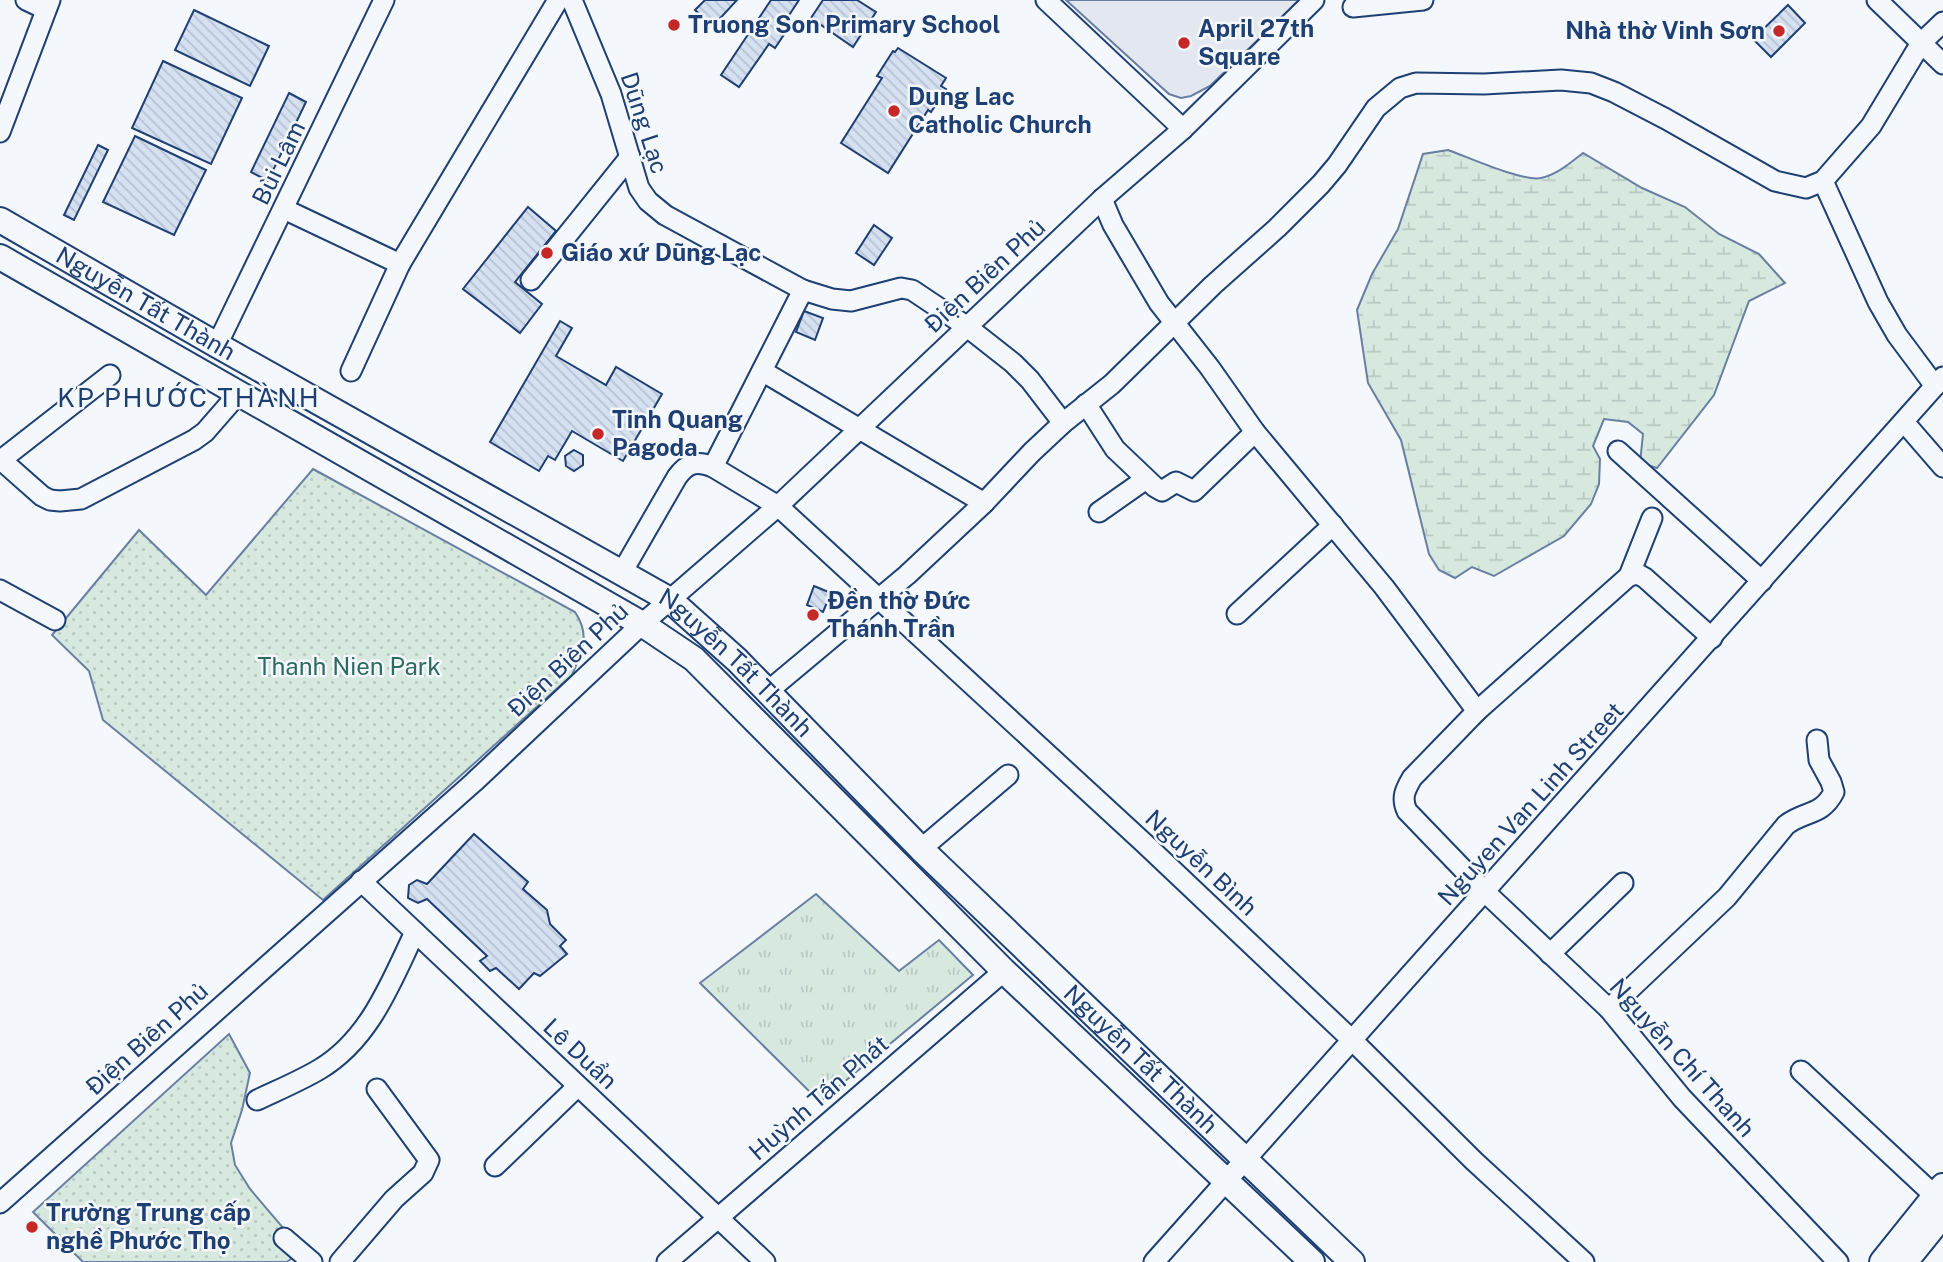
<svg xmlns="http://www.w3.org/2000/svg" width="1943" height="1262" font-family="'Public Sans',sans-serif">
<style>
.grass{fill:url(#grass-tufts);stroke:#687fa3;stroke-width:2}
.wetland{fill:url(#wetland-marsh);stroke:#687fa3;stroke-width:2}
.park{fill:url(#park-dots);stroke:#687fa3;stroke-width:2}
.parking{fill:#e3e8f0;stroke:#687fa3;stroke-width:2}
.building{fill:url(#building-back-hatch);stroke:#1d3f73;stroke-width:2}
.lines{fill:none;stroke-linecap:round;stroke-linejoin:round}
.minor-casing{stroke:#1d3f73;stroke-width:23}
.major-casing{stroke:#1d3f73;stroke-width:28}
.minor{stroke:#f4f7fb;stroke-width:19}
.major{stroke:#f4f7fb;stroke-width:24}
.poi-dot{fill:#c62828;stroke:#f4f7fb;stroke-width:2.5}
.labels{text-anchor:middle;stroke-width:5;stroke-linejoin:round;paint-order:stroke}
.poi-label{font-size:24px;font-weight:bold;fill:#1d3f73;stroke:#f4f7fb;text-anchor:start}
.street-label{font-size:24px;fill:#1d3f73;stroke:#f4f7fb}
.park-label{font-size:24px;fill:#2c6c60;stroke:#f4f7fb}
.neighbourhood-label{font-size:26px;letter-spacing:2px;fill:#1d3f73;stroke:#f4f7fb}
</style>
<defs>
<pattern id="grass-tufts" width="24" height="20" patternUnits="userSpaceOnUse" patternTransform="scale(1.75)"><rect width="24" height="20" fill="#d7e8df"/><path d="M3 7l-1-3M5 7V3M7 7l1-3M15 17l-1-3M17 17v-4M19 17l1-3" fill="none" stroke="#b8c8c3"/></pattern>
<pattern id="wetland-marsh" width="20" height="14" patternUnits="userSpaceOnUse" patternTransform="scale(1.75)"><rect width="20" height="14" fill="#d7e8df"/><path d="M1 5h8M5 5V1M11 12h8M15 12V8" fill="none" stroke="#b8c8c3"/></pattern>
<pattern id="park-dots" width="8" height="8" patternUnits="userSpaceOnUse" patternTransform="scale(1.75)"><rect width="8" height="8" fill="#d7e8df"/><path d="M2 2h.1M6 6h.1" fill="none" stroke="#b8c8c3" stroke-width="1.8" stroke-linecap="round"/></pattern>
<pattern id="building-back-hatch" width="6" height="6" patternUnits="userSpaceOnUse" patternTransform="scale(1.75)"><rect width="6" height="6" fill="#d5e0f0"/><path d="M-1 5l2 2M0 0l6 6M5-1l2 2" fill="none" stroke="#b6c1d1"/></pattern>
</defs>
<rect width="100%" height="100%" fill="#f4f7fb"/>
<polygon class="grass" points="816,894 899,971 939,940 973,975 820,1102 700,983"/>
<path class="wetland" d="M1448 150C1468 157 1523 182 1541 178 1558 174 1570 163 1583 153L1642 188 1685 207 1719 234 1759 254 1785 283 1749 301 1714 395 1657 468 1640 463 1643 434 1628 422 1604 419 1593 446 1600 459 1599 484 1591 504 1564 536 1494 576 1472 567 1455 578 1439 570 1429 554 1401 440 1368 383 1357 310 1372 274 1398 229 1423 154Z"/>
<g class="park">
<path d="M313 469 575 612C591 636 582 651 572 675L323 900 103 720 89 671 52 635 139 530 206 595Z"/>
<polygon points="229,1034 250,1073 242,1110 231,1143 235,1165 250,1189 302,1250 287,1262 83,1262 33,1212"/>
</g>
<polygon class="parking" points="1066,0 1299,0 1210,86 1191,96 1181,98 1169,94"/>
<g class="building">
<polygon points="705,0 737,0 713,26 695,10"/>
<polygon points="771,0 799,0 782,26 787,30 775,48 769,44 739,87 721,75"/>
<polygon points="823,0 857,0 876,12 853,47 811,18"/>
<polygon points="1788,5 1805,23 1771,57 1753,39"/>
<polygon points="194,10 269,46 250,86 175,50"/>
<polygon points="898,48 946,78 941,86 946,89 931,112 928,110 888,173 841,143 882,78 877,76 893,51 895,52"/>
<polygon points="163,61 242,98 211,164 132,128"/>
<polygon points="289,93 306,102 268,181 251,172"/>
<polygon points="135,136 206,170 174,235 103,202"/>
<polygon points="98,145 108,150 74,220 64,215"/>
<polygon points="528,207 556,231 515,282 542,304 520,333 463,289"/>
<polygon points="874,225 892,238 874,265 856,253"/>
<polygon points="804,311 823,318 815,340 796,332"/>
<polygon points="560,321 572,328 556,356 606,385 616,367 662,394 623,461 572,431 555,460 548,456 539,471 490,442"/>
<polygon points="574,450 583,455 583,465 574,471 566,466 565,456"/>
<polygon points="814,586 831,593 823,612 807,605"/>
<polygon points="474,834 528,882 523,889 547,910 550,924 566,940 560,946 567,954 540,976 534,973 519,989 496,968 490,971 480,961 487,956 427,899 418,903 408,898 409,885 417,880 427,884"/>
</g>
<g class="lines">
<defs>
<g id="minor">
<polyline points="26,0 45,9"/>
<polyline points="572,0 611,94 639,188 648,201 665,215 803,290 832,299 851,301 901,288 912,290 966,326 1013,363 1030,380 1063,423"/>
<polyline points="1046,0 1183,129"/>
<polyline points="1877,0 1943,64"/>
<polyline points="1353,7 1423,0"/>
<polyline points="0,132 50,0"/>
<polyline points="1823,181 1878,302 1897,335 1935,386"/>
<polyline points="1102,199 1113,225 1159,303 1210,368 1255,432 1384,587 1477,711"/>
<polyline points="284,209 400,264"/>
<polyline points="531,280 630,157"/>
<polyline points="217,345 384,0"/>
<polyline points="351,371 400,264 558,0"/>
<polyline points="762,371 984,503"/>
<polyline points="1086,404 1115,449 1155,487 1162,491 1176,482 1194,491 1255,432"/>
<polyline points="1904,422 1943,467"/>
<polyline points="1618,451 1762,581"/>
<polyline points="0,459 42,496 50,500 60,501 81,499 194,440 205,432 239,393"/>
<polyline points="1,460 110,375"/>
<polyline points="713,467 803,290"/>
<polyline points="1099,512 1146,479"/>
<path d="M1652 518 1629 576 1477 711 1412 778C1405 790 1401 798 1407 811L1485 892 1609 1009 1682 1098 1838 1262"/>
<path d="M621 574 677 477C687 463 697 460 713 467L778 506 1144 843 1352 1040 1474 1161 1584 1262"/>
<polyline points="1629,576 1638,574 1645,578 1712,638"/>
<polyline points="0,590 55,620"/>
<polyline points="1237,614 1333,525"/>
<polyline points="767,692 907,575 984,503 1032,452 1063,423 1112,384 1213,285 1277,228 1321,184 1337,165 1376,108 1400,88 1416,83 1484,84 1561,80 1591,83 1614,92 1666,119 1775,181 1806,188 1823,181 1871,126 1921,43 1943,22"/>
<polyline points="921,849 1008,775"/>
<polyline points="361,881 765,1262"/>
<polyline points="1550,954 1623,883"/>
<path d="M1609 1009 1727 897 1786 825C1805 810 1821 817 1834 792L1831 782 1819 760 1817 740"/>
<polyline points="1801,1071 1935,1196"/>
<path d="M257 1100C278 1090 300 1081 320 1069 370 1039 391 982 415 932"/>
<polyline points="495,1166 578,1086"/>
<polyline points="0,1203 474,782 642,624 778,506 1102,199 1183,129 1314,0"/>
<polyline points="284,1238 312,1262"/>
<polyline points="340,1262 394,1199 423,1173 429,1160 377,1089"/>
<polyline points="667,1262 1004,971"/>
<polyline points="1154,1262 1943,377"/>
</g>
<g id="major">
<path id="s1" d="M0 220 217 345 670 600 737 660 921 849 1352 1262"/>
<polyline points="0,257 642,624 694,659 1004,971 1312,1262"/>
<polyline points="1882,1262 1943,1186"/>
<polyline points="1905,1262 1943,1215"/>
</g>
</defs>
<use href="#minor" class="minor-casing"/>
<use href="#major" class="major-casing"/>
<use href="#minor" class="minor"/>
<use href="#major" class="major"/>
</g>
<g class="poi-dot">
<circle cx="674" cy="25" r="7"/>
<circle cx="1779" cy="31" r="7"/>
<circle cx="1184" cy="43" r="7"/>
<circle cx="894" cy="111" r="7"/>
<circle cx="547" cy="253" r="7"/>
<circle cx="598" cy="434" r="7"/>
<circle cx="813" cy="615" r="7"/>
<circle cx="32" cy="1227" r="7"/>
</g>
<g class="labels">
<g class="poi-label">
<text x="688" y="33">Truong Son Primary School</text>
<text x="1198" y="37">April 27th<tspan x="1198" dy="28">Square</tspan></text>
<text x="1765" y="39" text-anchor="end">Nhà thờ Vinh Sơn</text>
<text x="908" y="105">Dung Lac<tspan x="908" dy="28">Catholic Church</tspan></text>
<text x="561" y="261">Giáo xứ Dũng Lạc</text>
<text x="612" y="428">Tinh Quang<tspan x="612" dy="28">Pagoda</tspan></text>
<text x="827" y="609">Đền thờ Đức<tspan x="827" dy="28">Thánh Trần</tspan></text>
<text x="46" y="1221">Trường Trung cấp<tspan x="46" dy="28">nghề Phước Thọ</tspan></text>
</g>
<g class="street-label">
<text transform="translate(644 123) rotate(72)" y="8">Dũng Lạc</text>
<text transform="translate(279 163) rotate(-64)" y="8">Bùi Lâm</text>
<text transform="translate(985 276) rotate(-43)" y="8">Điện Biên Phủ</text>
<text dy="8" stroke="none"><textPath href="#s1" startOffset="168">Nguyễn Tất Thành</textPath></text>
<text transform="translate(568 660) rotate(-43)" y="8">Điện Biên Phủ</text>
<text dy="8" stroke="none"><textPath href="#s1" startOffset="861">Nguyễn Tất Thành</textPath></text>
<text transform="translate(1531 804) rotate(-48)" y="8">Nguyen Van Linh Street</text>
<text transform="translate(1201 863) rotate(43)" y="8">Nguyễn Bình</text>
<text transform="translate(147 1039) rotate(-42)" y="8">Điện Biên Phủ</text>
<text transform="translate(580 1054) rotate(43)" y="8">Lê Duẩn</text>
<text transform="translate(1682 1058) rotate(48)" y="8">Nguyễn Chí Thanh</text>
<text dy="8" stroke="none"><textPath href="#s1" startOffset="1428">Nguyễn Tất Thành</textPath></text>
<text transform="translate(819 1098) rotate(-41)" y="8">Huỳnh Tấn Phát</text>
</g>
<g class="park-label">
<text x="349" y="675">Thanh Nien Park</text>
</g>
<g class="neighbourhood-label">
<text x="189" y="407">KP PHƯỚC THÀNH</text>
</g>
</g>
</svg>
